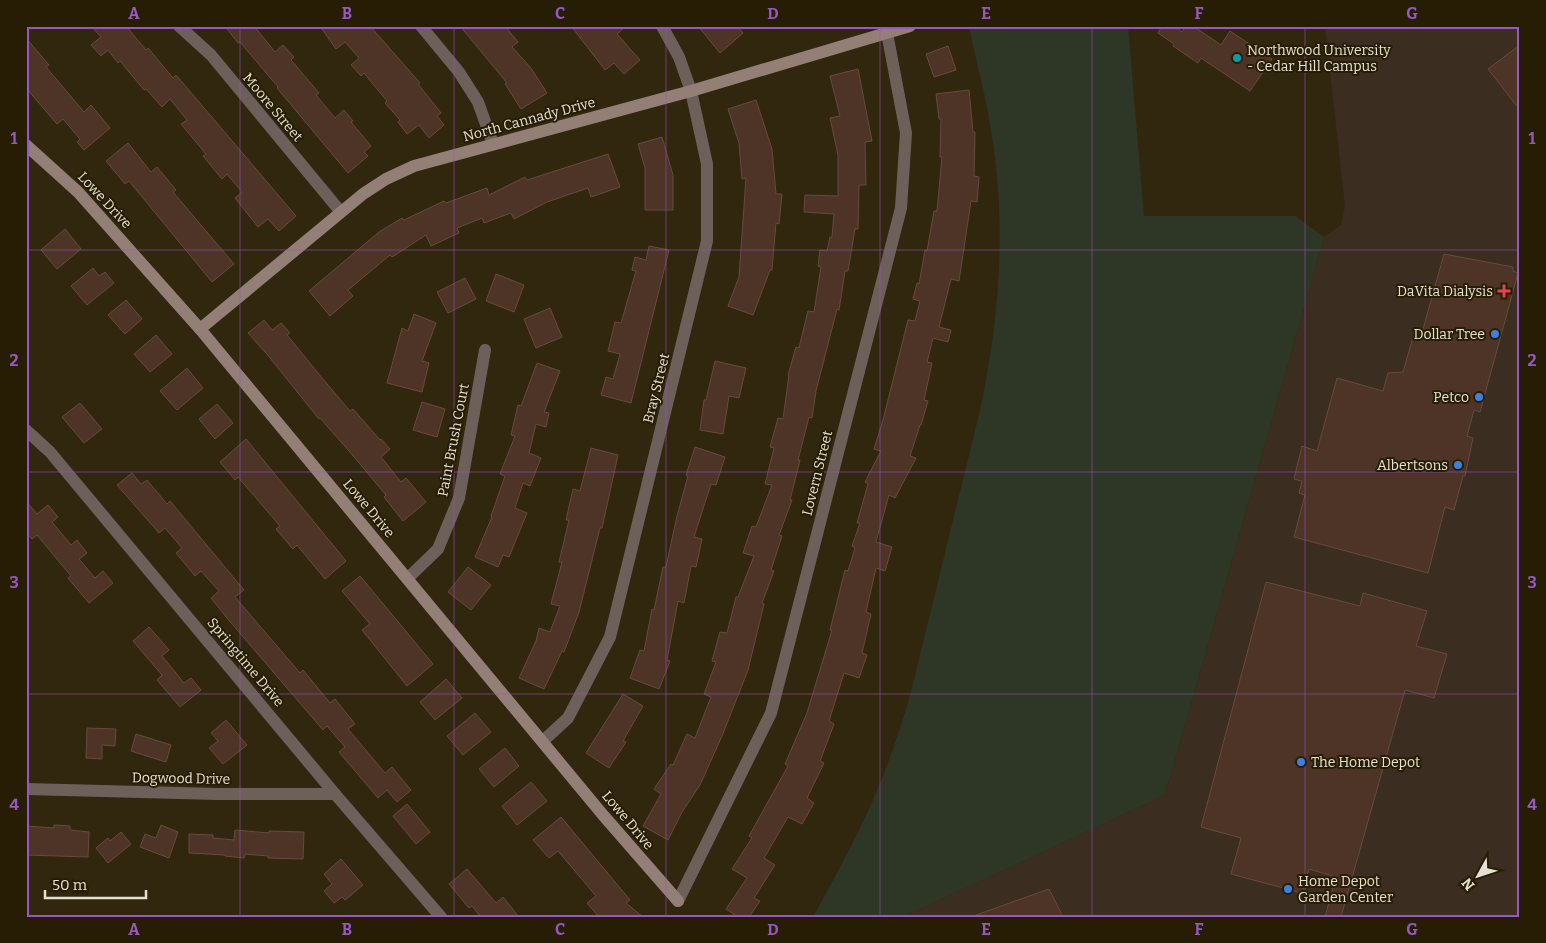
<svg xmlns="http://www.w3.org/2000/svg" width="1546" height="943" font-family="Bitter,serif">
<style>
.commercial{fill:#3b2d20}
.green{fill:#2e3725}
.building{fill:#4d3427;stroke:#664b3e}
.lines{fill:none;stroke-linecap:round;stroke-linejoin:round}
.street{stroke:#6d605b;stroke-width:12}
.secondary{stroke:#947f76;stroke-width:12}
.grid{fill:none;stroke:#9659c4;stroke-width:1;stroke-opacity:0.55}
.culture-dot{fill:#0f9aa8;stroke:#271d05;stroke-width:2}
.health-dot{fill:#e0444e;stroke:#271d05;stroke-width:2}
.shop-dot{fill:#3f7fe0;stroke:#271d05;stroke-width:2}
.labels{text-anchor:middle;stroke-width:4;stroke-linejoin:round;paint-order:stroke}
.poi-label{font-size:14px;fill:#e7e0d2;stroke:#271d05;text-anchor:end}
.street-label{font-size:14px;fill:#e7e0d2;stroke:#271d05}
.neatline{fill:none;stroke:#9659c4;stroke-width:2}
.grid-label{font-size:16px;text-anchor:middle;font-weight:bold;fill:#9659c4}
</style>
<rect width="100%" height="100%" fill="#31270e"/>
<polygon class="commercial" points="1325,26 1520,26 1520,917 903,917 1165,795 1324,237 1341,225 1345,206"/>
<path class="green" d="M969 26H1128L1144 216H1295L1324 237 1165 795 903 917H813C838 871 864 825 883 776 893 750 902 723 910 696L981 406C1001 311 1007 215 989 119 984 88 975 57 969 26Z"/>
<g class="building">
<polygon points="91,26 126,26 146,50 148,48 173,78 176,75 296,216 279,231 268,219 258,227 235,198 242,192 227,174 222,179 203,156 206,154 181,124 187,120 170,99 162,107 146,89 144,90 120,61 118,63 108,50 101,56 91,45 101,37"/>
<polygon points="225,26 254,26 275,52 283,45 294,57 291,60 319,93 316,95 335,118 344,110 353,121 351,122 371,146 364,152 368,156 348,173 277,88 278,87 240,42 238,43"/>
<polygon points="320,26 370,26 420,83 418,84 441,113 437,116 444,125 429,138 419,125 407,134 398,122 400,120 385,103 387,101 364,73 361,76 351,65 359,58 345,42 336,49"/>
<polygon points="460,26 505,26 518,42 512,47 531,68 547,93 521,109 505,84 507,83"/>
<polygon points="571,26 626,26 617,34 640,60 624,74 614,63 605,70"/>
<polygon points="698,26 737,26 743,33 720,53"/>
<polygon points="1162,26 1174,26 1182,32 1186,26 1193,26 1221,45 1230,31 1272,59 1250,91 1201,58 1198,63 1173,46 1174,44 1158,33"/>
<polygon points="26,38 49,65 46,67 84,112 91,105 110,128 84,150 77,142 80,139 63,119 57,124 26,88"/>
<polygon points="1520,45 1520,110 1488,69"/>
<polygon points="948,46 956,70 934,77 926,54"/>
<polygon points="858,69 872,141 865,142 866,185 859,185 858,229 855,229 848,271 845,271 839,310 837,309 816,391 812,418 809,417 798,460 800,460 790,500 792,500 779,535 782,536 771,570 774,571 762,603 764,604 748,670 722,736 700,785 682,812 668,840 643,826 661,794 654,789 671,764 673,765 687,734 695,738 711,697 704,694 716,662 712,661 720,632 727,633 736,597 738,597 754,556 743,553 752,526 756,527 772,485 765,484 774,448 770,447 778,418 783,419 789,375 788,375 796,347 799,348 808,311 814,312 821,267 818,266 820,250 827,251 830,237 832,237 834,214 804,212 805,195 838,196 838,155 830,118 840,116 830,76"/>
<polygon points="969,90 973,132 975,132 974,176 979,177 977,202 971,201 959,281 951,279 939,327 951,330 948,342 933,338 927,362 932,363 924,400 928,401 921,425 920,425 910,456 916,458 895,498 889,495 876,542 892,547 885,571 876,568 866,612 871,614 862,653 867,655 859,678 844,673 829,721 834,724 820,761 824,763 807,798 814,803 802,824 788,817 764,858 775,865 754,898 760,901 749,917 738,917 726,909 747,878 732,869 752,838 749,836 788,766 785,764 807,713 832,630 830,630 845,570 848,571 855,548 852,546 860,523 857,523 868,484 865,482 881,451 874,449 883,420 908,320 915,321 920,301 913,299 917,283 919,284 925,250 927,251 934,211 937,211 942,157 940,157 941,119 939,119 936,94"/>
<polygon points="756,100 772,149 776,194 782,194 779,224 776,223 772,270 770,270 753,315 728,306 739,277 746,178 742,179 739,143 728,109"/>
<polygon points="662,137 673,175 673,210 645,210 645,168 638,144"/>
<polygon points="128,143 151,172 157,167 176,190 173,192 234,264 212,282 129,181 125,184 106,161"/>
<polygon points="608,154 620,187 591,197 588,188 547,202 514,219 511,213 484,223 482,218 457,228 459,233 431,246 426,235 392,257 390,255 348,290 353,296 330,316 309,291 379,232 402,218 404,220 444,201 446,203 487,188 489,195 525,177 527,180"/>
<polygon points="65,229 81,249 57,269 41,250"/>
<polygon points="649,246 669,250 631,403 601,395 606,377 613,379 620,354 608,351 615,322 621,323 636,271 632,270 635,257 646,260"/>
<polygon points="1444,254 1513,267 1513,271 1518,273 1480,412 1474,410 1467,436 1473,438 1465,476 1463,476 1454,510 1445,507 1428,573 1294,537 1305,495 1299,493 1302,481 1294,479 1302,446 1317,451 1337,378 1383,391 1388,373 1403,372 1413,337 1420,340"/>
<polygon points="93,268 99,276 105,272 114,283 87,305 71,286"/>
<polygon points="496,274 524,285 514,312 486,301"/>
<polygon points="465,278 476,299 448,313 437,292"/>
<polygon points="126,300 142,319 125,334 108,315"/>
<polygon points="550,308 562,337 536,348 524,319"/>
<polygon points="414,314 436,323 422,361 429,363 422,392 387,383 402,328 408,331"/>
<polygon points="264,320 272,330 281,323 290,333 287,335 322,378 350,411 353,409 380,440 381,439 390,449 381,457 401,482 406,478 426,502 403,521 384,497 386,495 349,451 320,418 319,419 266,353 248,333"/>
<polygon points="156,335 172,354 150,372 134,354"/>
<polygon points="715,361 746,368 739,398 729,396 723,434 700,430 704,400 706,400"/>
<polygon points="537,363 560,371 544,412 549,413 546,427 536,424 529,453 541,458 530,486 523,483 515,508 527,513 509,557 503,555 498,567 475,557 492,517 491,516 505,476 500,474 515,436 511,435 518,405 521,406"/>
<polygon points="187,368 203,388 177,410 160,391"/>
<polygon points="422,402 445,409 437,437 413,430"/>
<polygon points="80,403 102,429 84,443 62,417"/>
<polygon points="217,404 233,423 215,439 199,419"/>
<polygon points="246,439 346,561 325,579 297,545 293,549 276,529 280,526 238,477 235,480 220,462"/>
<polygon points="695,447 725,457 716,485 711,484 694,537 702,539 696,567 691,566 684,603 678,601 667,660 670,661 659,689 630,678 640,650 644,651 652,609 654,610 663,567 666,567 677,516 688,476 686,475"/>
<polygon points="591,448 618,455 602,528 600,528 579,612 564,652 562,651 544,689 519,678 536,641 539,628 550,632 560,606 551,604 562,562 559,562 569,520 566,520 573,489 580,491"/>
<polygon points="132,473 141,484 147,480 167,504 170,501 244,590 235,597 300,673 303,670 330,703 335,699 355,724 348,729 385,773 392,767 411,790 397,802 387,790 378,798 339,752 345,747 327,726 323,730 227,618 211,598 219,591 201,571 195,576 176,553 182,548 165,528 159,533 117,485"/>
<polygon points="26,501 37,514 48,505 58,517 52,522 71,545 77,540 87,553 79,559 95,578 103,571 113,583 89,603 68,578 71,576 37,535 32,539 26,532"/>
<polygon points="468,567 491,585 471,610 448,592"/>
<polygon points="360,576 433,664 407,686 362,630 370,624 342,591"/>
<polygon points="1266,582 1360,606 1363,593 1427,611 1416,646 1447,654 1434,698 1405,690 1341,917 1325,917 1336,877 1309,869 1302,893 1231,874 1241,838 1201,827"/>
<polygon points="149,627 169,650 162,656 184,683 191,678 201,690 180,707 157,680 162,675 133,641"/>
<polygon points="446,679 462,698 435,720 420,702"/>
<polygon points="623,694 643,706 623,741 626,742 609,768 586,753"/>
<polygon points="475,713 491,732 463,755 447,736"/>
<polygon points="226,720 247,745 223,764 209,748 218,741 211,733"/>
<polygon points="87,728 116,729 115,746 102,745 102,759 86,758"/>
<polygon points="136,734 171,745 166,762 131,751"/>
<polygon points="505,748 519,766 494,787 479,769"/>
<polygon points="531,782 547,801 517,825 502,806"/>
<polygon points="407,804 430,832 416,844 393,816"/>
<polygon points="561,817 630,900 626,903 643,917 599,917 587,903 596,896 558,851 549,858 533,840"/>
<polygon points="54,825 70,826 70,830 89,832 88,857 26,855 26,826 54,828"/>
<polygon points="161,825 178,832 169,858 140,847 145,834 156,838"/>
<polygon points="235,830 269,833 269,831 304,832 303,859 268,858 268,856 245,854 244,858 225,856 225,855 189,853 189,834 213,835 213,838 234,840"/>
<polygon points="121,832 131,844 108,863 96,848 108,838 110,841"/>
<polygon points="341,859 363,885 345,900 342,897 334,903 324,891 332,884 324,874"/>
<polygon points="467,869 496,903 503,897 519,917 481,917 472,906 469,908 449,884"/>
<polygon points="1049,889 1063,917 976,917 976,915"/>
</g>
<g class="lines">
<g class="street">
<polyline points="179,26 211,55 340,211"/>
<polyline points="421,26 459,72 478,102 493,144"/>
<polyline points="26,430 50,452 335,794 441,917"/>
<polyline points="408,578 438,549 459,498 485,350"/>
<polyline points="543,741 568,718 610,637 707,241 707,164 691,91 679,57 662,26"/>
<polyline points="26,789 217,794 335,794"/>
<polyline points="678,901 771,713 901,208 906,133 887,33 884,26"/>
</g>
<g class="secondary">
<polyline points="26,145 78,192 200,329 603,815 678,901"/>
<polyline points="200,329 363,194 386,179 414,166 691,91 910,26"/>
</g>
</g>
<path class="grid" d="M240 26V917M454 26V917M666 26V917M880 26V917M1092 26V917M1305 26V917M26 250H1520M26 472H1520M26 694H1520"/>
<circle class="culture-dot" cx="1237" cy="58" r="5"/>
<path class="health-dot" d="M1501.5 283.5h5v5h5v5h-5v5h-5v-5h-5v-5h5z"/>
<g class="shop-dot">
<circle cx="1495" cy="334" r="5"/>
<circle cx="1479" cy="397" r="5"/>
<circle cx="1458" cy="465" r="5"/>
<circle cx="1301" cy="762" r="5"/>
<circle cx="1288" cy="889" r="5"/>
</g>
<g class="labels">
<g class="poi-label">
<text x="1247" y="55" text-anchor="start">Northwood University<tspan x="1247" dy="16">- Cedar Hill Campus</tspan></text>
<text x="1493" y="296">DaVita Dialysis</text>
<text x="1485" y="339">Dollar Tree</text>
<text x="1469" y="402">Petco</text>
<text x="1448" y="470">Albertsons</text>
<text x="1311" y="767" text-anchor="start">The Home Depot</text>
<text x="1298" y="886" text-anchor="start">Home Depot<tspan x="1298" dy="16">Garden Center</tspan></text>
</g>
<g class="street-label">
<text transform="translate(273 107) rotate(50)" y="5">Moore Street</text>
<text transform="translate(529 119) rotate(-15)" y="5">North Cannady Drive</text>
<text transform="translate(105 200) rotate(47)" y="5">Lowe Drive</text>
<text transform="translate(656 388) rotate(-76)" y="5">Bray Street</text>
<text transform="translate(453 440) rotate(-79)" y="5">Paint Brush Court</text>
<text transform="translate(817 473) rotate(-76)" y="5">Lovern Street</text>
<text transform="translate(369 508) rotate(50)" y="5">Lowe Drive</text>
<text transform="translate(246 662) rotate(50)" y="5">Springtime Drive</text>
<text transform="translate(181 778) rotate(1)" y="5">Dogwood Drive</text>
<text transform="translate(628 820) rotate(50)" y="5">Lowe Drive</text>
</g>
</g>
<rect width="1546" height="943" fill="none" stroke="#271d05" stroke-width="55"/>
<g transform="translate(1478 876) rotate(230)" stroke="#271d05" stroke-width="4" paint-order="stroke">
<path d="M0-4L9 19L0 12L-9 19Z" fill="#e7e0d2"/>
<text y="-8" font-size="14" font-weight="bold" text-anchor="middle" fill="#e7e0d2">N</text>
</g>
<path d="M45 890v8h101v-8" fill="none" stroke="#e7e0d2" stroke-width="2.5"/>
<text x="52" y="890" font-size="15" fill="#e7e0d2" stroke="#271d05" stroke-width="4" paint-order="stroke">50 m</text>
<rect x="28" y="28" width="1490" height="888" class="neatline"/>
<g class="grid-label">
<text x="134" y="19">A</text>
<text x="347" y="19">B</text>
<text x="560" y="19">C</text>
<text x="773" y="19">D</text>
<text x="986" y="19">E</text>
<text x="1199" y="19">F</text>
<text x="1412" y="19">G</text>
<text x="14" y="144">1</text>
<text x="1532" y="144">1</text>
<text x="14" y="366">2</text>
<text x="1532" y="366">2</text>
<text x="14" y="588">3</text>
<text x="1532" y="588">3</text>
<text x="14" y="810">4</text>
<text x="1532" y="810">4</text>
<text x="134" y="935">A</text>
<text x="347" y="935">B</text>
<text x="560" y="935">C</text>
<text x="773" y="935">D</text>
<text x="986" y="935">E</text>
<text x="1199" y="935">F</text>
<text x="1412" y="935">G</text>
</g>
</svg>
